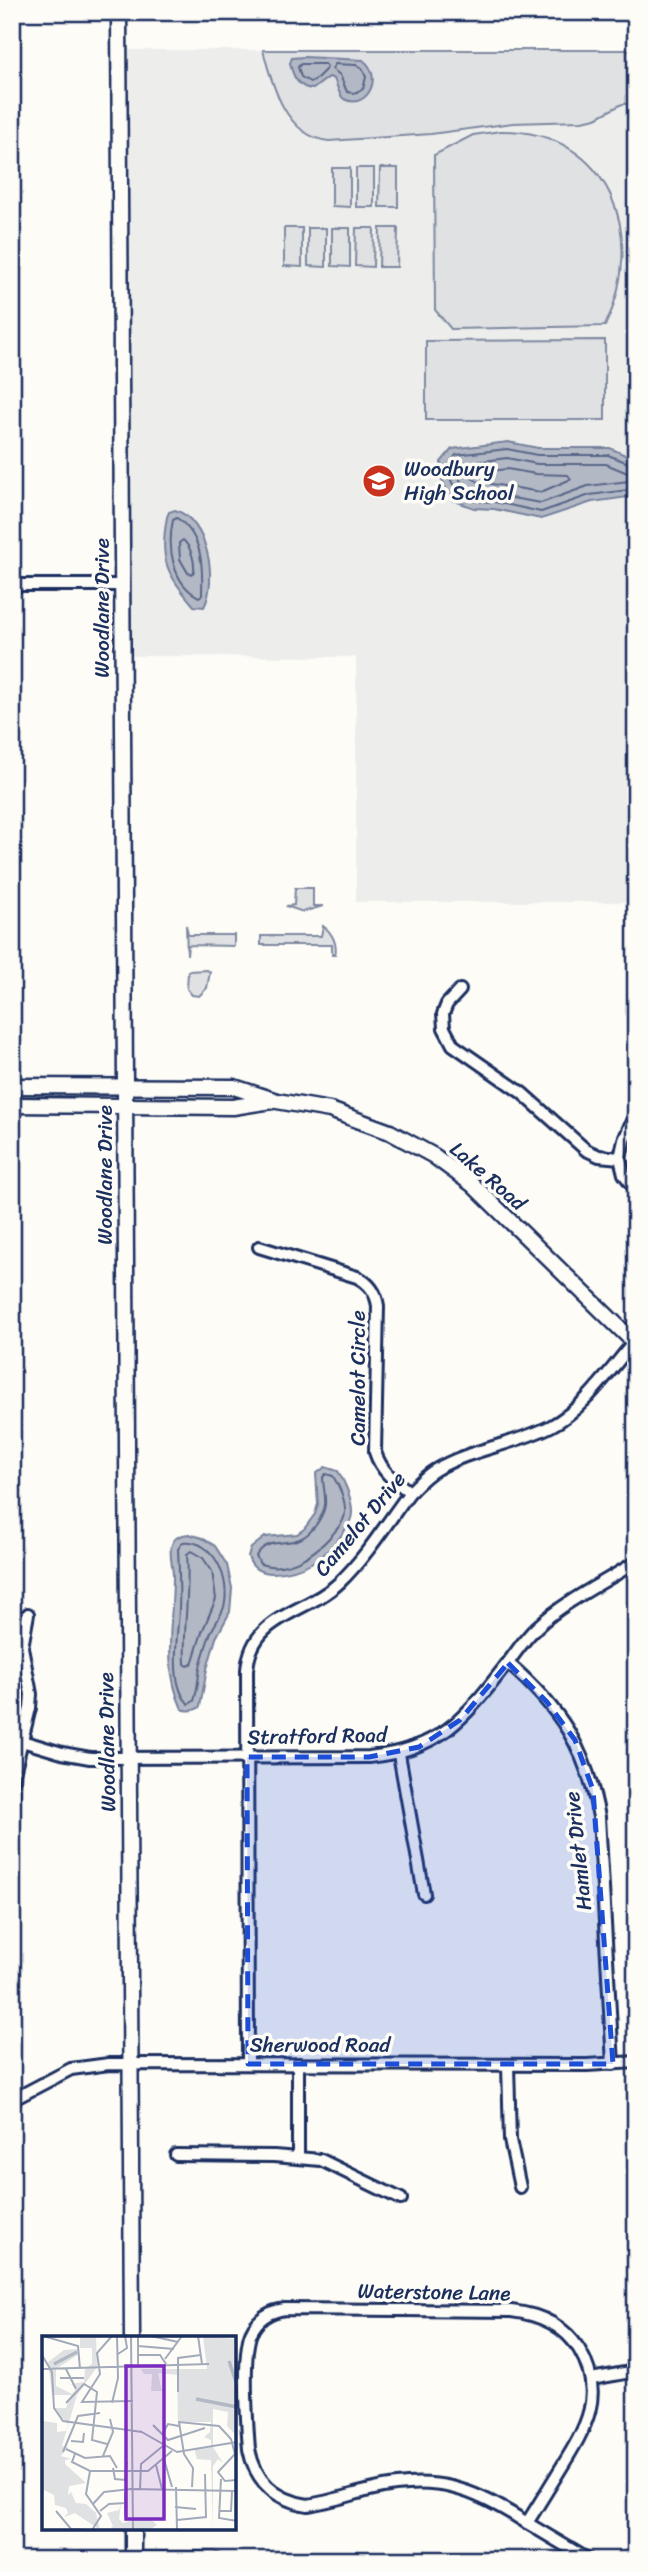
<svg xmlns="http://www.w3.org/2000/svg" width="648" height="2572" font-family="Sriracha,sans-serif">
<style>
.built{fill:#edeeec}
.green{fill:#e0e1e3;stroke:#7e88a0;stroke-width:2}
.water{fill:#b3b8c5;stroke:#76819c;stroke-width:2}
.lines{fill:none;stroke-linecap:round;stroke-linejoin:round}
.shore{stroke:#586687;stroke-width:2}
.street-casing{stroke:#1b2f5e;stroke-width:16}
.secondary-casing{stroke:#1b2f5e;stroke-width:19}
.street{stroke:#fdfcf7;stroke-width:10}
.secondary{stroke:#fdfcf7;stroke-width:14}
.marked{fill:#1d4ed8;fill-opacity:0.2;stroke:#1d4ed8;stroke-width:5;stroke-dasharray:14 9;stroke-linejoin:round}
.labels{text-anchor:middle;stroke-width:7;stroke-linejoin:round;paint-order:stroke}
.poi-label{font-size:21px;fill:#1b2f5e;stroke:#fdfcf7;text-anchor:start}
.street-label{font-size:21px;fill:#1b2f5e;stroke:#fdfcf7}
.inset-river{fill:none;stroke:#b3b8c5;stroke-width:3.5}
.inset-road{fill:none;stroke:#a3aaba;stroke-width:2}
.view{fill:#7b2cbf;fill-opacity:0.15;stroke:#7b2cbf;stroke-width:3.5}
.inset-edge{fill:none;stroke:#1b2f5e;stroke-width:3.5}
</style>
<rect width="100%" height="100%" fill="#fdfcf7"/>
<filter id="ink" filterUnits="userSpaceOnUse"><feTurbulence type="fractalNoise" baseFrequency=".0143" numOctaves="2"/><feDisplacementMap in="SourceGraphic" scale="14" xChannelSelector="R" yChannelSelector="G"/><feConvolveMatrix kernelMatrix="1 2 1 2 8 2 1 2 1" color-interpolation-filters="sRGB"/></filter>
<g filter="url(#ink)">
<polygon class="built" points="119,50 636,50 636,902 356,902 356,657 123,656"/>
<g class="green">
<path d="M263 50H636V104H622L596 118 582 121 513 123 431 134 329 141C286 137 272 85 263 50Z"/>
<path d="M501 131C611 130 648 237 605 326L451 329 435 310 434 155 473 135Z"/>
<polygon points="332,168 350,168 350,207 332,206"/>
<rect x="356" y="168" width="18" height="39"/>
<polygon points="380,168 398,168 398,207 379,207"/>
<polygon points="284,228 302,228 302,267 284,266"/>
<polygon points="308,228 326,228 326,267 308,266"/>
<polygon points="332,228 350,228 350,267 332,266"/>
<polygon points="356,228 374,228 373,267 355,266"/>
<polygon points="380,228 398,228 397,267 379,267"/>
<polygon points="605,340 605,420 426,420 426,341"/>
<polygon points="295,888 313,888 313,906 323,906 303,912 286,906 294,905"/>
<polygon points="186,925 188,935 234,935 234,946 188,945 187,955"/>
<path d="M323 926C332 932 338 945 335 955H332V945H261V936H321Z"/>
<polygon points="207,970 210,972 207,988 199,996 192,995 187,989 188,971"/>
<polygon points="133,2551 215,2551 231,2560 133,2560"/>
</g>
<g class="water">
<path d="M304 57 363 60C385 77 366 111 344 99 339 96 337 84 334 79L329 77 313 89C298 88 293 77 290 63L292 58Z"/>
<polygon points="508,442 538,448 610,448 636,460 636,496 592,502 541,519 494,509 474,508 452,500 441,478 441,462 452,449"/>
<path d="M175 510C208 520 218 580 204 607L194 606C166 573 159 560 167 517L169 512Z"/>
<path d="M325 1467 338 1471C345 1483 352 1497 352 1512 353 1526 326 1556 313 1562 295 1572 254 1583 248 1556L251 1548 265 1537 297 1534 304 1529 315 1514 318 1504 316 1474Z"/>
<path d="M189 1534 202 1538 215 1546 227 1565 232 1588 230 1612 216 1638 207 1669 200 1707C194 1711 189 1712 182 1709 162 1665 173 1623 173 1576 173 1566 168 1553 172 1544 175 1536 182 1535 189 1534Z"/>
</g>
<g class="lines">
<g class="shore">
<polygon points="301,64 325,64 327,68 315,80 310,82 301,77 298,67"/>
<polygon points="335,64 356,65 362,68 366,77 363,89 354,93 347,92 340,75 332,69"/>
<polygon points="507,458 537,464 606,464 630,474 632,478 629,481 588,486 541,503 477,492 463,486 457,473 460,464"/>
<polyline points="636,466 608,455 537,455 507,449 456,455 448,466 449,476 458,495 475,501 495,502 541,512 590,495 636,489"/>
<polygon points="507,469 536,474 568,475 571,479 541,492 479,482 470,477 473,473"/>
<path d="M177 518C203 536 203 567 202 595L199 597C172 584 167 547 173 520Z"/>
<path d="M183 540C191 547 195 561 194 572L191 574 188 573 180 559 179 543Z"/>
<path d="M326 1474 333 1476C339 1486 346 1500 345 1512 345 1521 337 1529 332 1535 314 1555 288 1573 260 1564L256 1556C271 1531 295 1555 316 1525 320 1519 324 1512 325 1505 326 1496 323 1486 323 1477Z"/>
<path d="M183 1542C215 1539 231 1581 224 1607 221 1616 215 1624 211 1632 207 1642 204 1653 201 1663 198 1676 198 1689 194 1701L189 1704C168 1685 178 1635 179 1609 180 1588 179 1569 178 1549Z"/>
<path d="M191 1551 203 1558 212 1571 216 1599 202 1632 192 1664 188 1666 185 1664C183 1627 190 1591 187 1554Z"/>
</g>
<defs>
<g id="street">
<polyline points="12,585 123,585"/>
<polyline points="460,990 447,1004 443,1014 444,1028 453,1045 522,1093 586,1150 599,1156 620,1158 624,1174 636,1190"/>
<polyline points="620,1158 624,1140 636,1112"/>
<path d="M259 1247 357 1277C369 1283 376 1292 378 1306L375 1452C381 1471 394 1481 410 1492"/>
<path d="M508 1663C561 1709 586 1748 599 1817L613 2064"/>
<path d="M12 1738 62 1753 90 1758 369 1757C444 1749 466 1716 510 1660 518 1649 526 1637 537 1627 565 1601 603 1583 636 1562"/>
<polyline points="399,1754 424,1894"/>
<polyline points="12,1880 13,1777 30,1708 31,1694 22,1647 28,1614"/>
<path d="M248 2064 247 1670C251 1614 307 1614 340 1582 367 1556 388 1521 410 1492 418 1484 425 1476 435 1470 470 1449 514 1445 551 1426 585 1408 609 1371 634 1342"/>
<polyline points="508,2065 510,2140 520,2187"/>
<polyline points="12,2100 71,2069 109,2064 587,2065 636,2062"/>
<polyline points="176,2155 274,2156 321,2160 401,2199"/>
<polyline points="298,2158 298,2064"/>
<path d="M285 2309 511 2311C538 2314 564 2325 579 2349 606 2394 586 2428 561 2468 550 2486 539 2504 527 2523 473 2488 435 2474 370 2490 350 2495 329 2502 308 2505 275 2500 255 2481 249 2449 247 2423 242 2355 251 2333 258 2318 270 2311 285 2309Z"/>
<polyline points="591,2379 636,2371"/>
<polyline points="527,2523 589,2560"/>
</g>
<g id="secondary">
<polyline points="119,12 132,2338"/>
<polyline points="12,1086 234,1087 277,1101 330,1110 390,1132 434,1156 472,1184 636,1344"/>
<polyline points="12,1105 233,1107 272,1101"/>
<polyline points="133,2528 133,2560"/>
</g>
</defs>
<use href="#street" class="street-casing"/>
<use href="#secondary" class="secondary-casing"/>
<use href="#street" class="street"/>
<use href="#secondary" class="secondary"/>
</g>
</g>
<path class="marked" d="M508 1663 547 1702 575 1740 593 1790 613 2064H248L247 1757H369L419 1747 460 1720Z"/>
<defs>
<symbol id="school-disc" viewBox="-11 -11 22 22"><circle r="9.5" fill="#c8321e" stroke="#fdfcf7"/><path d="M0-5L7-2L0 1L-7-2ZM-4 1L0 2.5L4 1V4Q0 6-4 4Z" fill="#fff"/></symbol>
</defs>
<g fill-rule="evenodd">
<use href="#school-disc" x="360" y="462" width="38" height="38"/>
</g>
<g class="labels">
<g class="poi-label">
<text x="404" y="476">Woodbury<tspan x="404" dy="24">High School</tspan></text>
</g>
<g class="street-label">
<text transform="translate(102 608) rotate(-90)" y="7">Woodlane Drive</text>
<text transform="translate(105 1175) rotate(-90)" y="7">Woodlane Drive</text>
<text transform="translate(488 1176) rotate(41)" y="7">Lake Road</text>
<text transform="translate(358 1378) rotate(-90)" y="7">Camelot Circle</text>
<text transform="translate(360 1524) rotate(-50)" y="7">Camelot Drive</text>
<text transform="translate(317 1736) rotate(-1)" y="7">Stratford Road</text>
<text transform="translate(107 1742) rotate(-91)" y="7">Woodlane Drive</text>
<text transform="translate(578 1851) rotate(-96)" y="7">Hamlet Drive</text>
<text x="320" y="2052">Sherwood Road</text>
<text transform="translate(434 2292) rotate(1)" y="7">Waterstone Lane</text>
</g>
</g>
<g transform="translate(42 2336)">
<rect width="194" height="194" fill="#fdfcf7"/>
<path d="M38 0H54L55 31 35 59 20 110 26 111 19 120 29 123 23 124V128L44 147 27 150 26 159 29 156 34 167 44 168 54 177 58 194 33 177 22 181 26 177 24 172 13 169 12 159 0 153V85L15 87V96L24 95 26 88 11 72H24L29 59H10L6 26 22 14 37 13V18L14 33V50L30 58 34 53 29 48 42 46 43 33 50 28V12H38ZM161 0 194 3V99L185 90 186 76 171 73V111L181 127 176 123 171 130V194L169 124 155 123 152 112 169 111V104L162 101 168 96 169 86H136L135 39 116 37 120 55H109L110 38H102L99 33H165ZM79 167 77 183 81 187 96 182 109 183 115 189 107 194H67L71 190 65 177 77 174Z" fill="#e0e1e3"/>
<path class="inset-river" d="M187 25 195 49M12 28 35 16M154 63 195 71"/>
<path class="inset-road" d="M1 0 36 10 38 33M70 0 55 17 58 38 40 66 91 65M89 0 91 194M96 0V28M109 0 136 6M156 0 160 28M96 10 132 13M76 18 85 12 83 0M0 19 10 36 12 72 21 85 100 96M96 19H118L124 28M123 23 140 0M0 33 167 28M24 33 34 53M18 42H42M0 50V85M136 56V22L159 19M24 67 42 48 55 56 50 104 65 108M70 67 76 42 75 0M111 89 126 104 163 92M98 95 135 116 195 106M120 99 126 88 137 90M29 105 41 106 42 97M24 113 43 122 68 120 75 132M21 116 36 80 58 77M33 118 30 126 48 135H106L130 115M193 118 176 136 183 145 195 144M61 120 71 96 68 83M122 123 130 151M114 129 120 153M71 132 73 143 83 144 85 126M48 135 44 158 59 180 50 194M179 143 177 182 195 185M134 151 135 194M150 151 151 132 142 118 137 86 177 90 189 103 193 118M98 153 99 128 121 110M51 168 62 156 89 153 195 155M133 171 154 173M14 175 29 193 45 194M58 175 67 168 84 167M177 175H189L190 155M83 180V156M135 184 164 181 163 138"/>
<path class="view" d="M84 30H122V183H84Z"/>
<rect width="194" height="194" class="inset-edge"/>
</g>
<rect width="648" height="2572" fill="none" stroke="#fdfcf7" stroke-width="42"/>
<rect x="21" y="21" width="606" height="2530" fill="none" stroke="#1b2f5e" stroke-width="2.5" filter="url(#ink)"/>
</svg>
